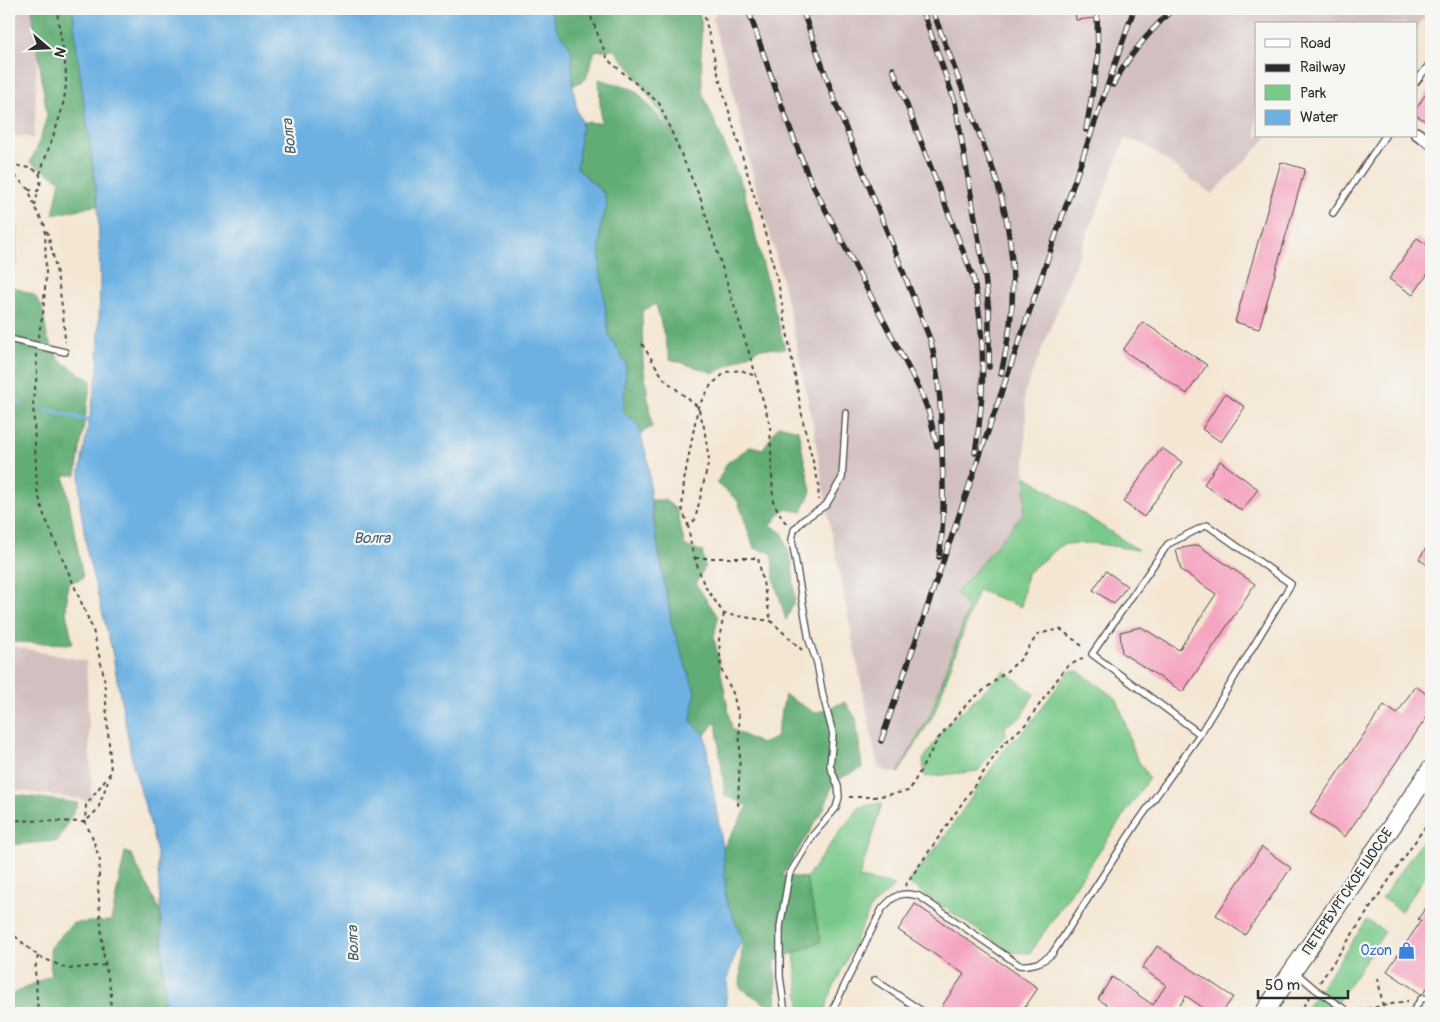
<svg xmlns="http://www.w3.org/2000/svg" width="1440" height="1022" font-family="Pangolin,sans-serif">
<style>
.industrial{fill:#d2bfc0}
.green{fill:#79c98a;stroke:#527a5a}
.forest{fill:#62ad76;stroke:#466c50}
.water{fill:#6cb1e2;stroke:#4c6e86}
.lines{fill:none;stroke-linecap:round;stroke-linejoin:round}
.stream{stroke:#6cb1e2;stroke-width:4}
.building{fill:#f5a4c0}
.lane-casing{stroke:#494744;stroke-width:8}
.street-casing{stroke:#494744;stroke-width:14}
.primary-casing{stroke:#494744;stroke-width:20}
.path{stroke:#494744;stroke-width:2;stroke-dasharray:4 4;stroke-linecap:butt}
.lane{stroke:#fff;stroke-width:5.5}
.street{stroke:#fff;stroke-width:11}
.primary{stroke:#fff;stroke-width:18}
.rail-casing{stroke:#2b2b2b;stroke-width:5.5}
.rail{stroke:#f6f6f2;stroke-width:4;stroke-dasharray:11;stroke-linecap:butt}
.labels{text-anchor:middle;stroke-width:4.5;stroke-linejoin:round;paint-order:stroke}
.street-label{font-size:14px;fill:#2b2b2b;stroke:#f6f6f2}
.shop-label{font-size:14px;fill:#366cbe;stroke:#f6f6f2;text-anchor:end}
.water-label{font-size:15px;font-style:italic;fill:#425a6b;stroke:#f6f6f2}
</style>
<rect width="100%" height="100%" fill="#f6f6f2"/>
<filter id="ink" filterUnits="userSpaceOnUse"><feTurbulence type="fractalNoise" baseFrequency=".02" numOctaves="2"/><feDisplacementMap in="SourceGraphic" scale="10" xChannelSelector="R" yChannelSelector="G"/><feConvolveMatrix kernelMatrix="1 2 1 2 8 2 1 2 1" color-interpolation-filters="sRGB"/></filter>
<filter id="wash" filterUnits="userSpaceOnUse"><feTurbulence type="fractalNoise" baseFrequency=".0096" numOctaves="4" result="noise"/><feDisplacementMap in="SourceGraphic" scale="20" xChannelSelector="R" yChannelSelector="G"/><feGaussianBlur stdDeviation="1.12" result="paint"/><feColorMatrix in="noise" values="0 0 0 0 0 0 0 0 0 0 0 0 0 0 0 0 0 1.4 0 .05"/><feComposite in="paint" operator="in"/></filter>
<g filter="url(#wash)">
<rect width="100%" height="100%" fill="#f4e6d3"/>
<g class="industrial">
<polygon points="9,9 39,9 39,24 34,138 9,135"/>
<polygon points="714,9 1431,9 1416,28 1416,24 1256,24 1256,136 1269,136 1212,194 1144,144 1125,139 1024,394 1026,410 1024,513 956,593 968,609 931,713 898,773 885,771 878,768 826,505 814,430 790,314 775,252 750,165 729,75 712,18 716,16"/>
<polygon points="9,443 14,444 11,646 86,661 92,801 9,789"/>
</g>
<g class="green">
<polygon points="1026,476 1138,550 1093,543 1063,544 1027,573 1021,607 978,590 934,714 898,773 931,713 968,609 956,593 1024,513"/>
<polygon points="1005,671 1034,694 1021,717 1005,726 1006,734 978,771 925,777 923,760 945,727"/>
<polygon points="1069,671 1078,671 1117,699 1136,757 1149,778 1030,953 1010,952 907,882 941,842 1006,747 1027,728"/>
<polygon points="882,803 859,878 895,885 871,907 829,997 825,1013 801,1013 794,953 821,941 806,878 840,831 860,807"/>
<polygon points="1431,828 1431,868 1401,911 1382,898"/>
<polygon points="1367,920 1385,932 1330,1013 1303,1013"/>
</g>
<g class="forest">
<polygon points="32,9 73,9 76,43 98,205 53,215 60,180 30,162 37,148 47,116"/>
<polygon points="551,9 698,9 701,21 702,92 743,188 785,349 761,348 714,373 670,359 656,304 642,311 643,362 652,427 640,434 638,425 623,412 626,364 609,335 600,268 600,228 607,205 604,193 577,168 582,122 601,123 599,79 635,90 675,135 633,72 614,49 595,51 586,79 573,86 571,48 557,30"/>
<polygon points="9,190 15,202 16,234 16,263 10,274 9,274"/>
<polygon points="9,285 34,295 42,306 47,337 59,360 91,381 76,475 64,475 83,578 68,583 66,612 73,644 9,642"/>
<polygon points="779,425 798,430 811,491 802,512 784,509 771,525 783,534 792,564 795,600 786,620 774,579 772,553 754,548 738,501 717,483 727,463 751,446 763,449"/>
<polygon points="651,500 665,500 677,510 685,546 702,551 705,566 696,584 718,617 714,637 732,729 761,744 776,738 785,695 815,713 845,702 856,718 862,768 843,777 832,786 825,807 782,876 806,878 821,941 775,961 777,1011 740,988 742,939 726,900 723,848 748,806 725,795 716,721 705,735 691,722 695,692 672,626"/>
<polygon points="9,794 78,803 58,841 9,845"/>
<polygon points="125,852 131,854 160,911 165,1013 9,1013 9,996 51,975 50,947 73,923 111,921"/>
</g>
<polygon class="water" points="73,9 551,9 557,30 571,48 573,86 577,111 582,122 577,168 604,194 607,205 600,228 600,268 609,335 626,364 623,412 638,425 648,461 652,515 672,626 695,692 691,721 705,735 711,779 723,848 726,900 742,938 728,975 725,1013 165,1013 163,951 157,854 149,819 133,765 111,646 88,557 80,504 80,472 98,370 100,279 98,205 76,43"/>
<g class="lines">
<g class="stream">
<polyline points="9,400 21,403"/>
<polyline points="46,410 92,421"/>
</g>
</g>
<g id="blocks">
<g class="building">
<polygon points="1075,9 1094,9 1095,18 1076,20"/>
<polygon points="1431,86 1431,125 1416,115 1416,109"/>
<polygon points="1281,162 1305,169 1259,329 1235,322"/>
<polygon points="1417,238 1431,247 1431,269 1413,295 1389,279"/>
<polygon points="1143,322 1207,365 1187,394 1123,350"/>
<polygon points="1225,394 1245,407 1221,442 1202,429"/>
<polygon points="1162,448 1182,462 1144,517 1123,502"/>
<polygon points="1220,461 1258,489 1242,511 1204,484"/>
<polygon points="1431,540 1431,568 1419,559"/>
<polygon points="1198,545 1255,584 1183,692 1122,653 1120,632 1141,627 1179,650 1216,594 1181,570 1176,549"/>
<polygon points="1106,571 1127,586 1114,604 1093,590"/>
<polygon points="1415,686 1431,697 1431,711 1345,837 1310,813 1384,705 1397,714"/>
<polygon points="1262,847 1291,868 1245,935 1216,915"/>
<polygon points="1431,900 1431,982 1423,994 1421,994 1387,971 1421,921 1418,919"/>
<polygon points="915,904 1038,988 1021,1013 952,1013 942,1006 964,974 898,930"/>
<polygon points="1157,946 1233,997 1222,1013 1211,1013 1186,996 1175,1013 1119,1013 1098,999 1112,977 1153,1005 1166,985 1142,968"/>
</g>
</g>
</g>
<g filter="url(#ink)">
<use href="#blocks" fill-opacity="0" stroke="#494744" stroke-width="1"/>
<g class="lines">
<defs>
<g id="lane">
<polyline points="1416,82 1431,62"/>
<polyline points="1333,213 1385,136"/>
<polyline points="9,339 65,352"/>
<polyline points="1301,977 1315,989 1350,1013"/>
<polyline points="875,980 925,1013"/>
<polyline points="785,1013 780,976 780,927 789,875 813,835 836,808 839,797 838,786 830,766 833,734 823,696 817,663 809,640 792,540 794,530 803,520 826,505 842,478 846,413"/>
<path d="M831 1013 882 909C894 895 901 891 919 896L1019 965C1033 966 1041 963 1052 954L1135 826 1200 734 1291 584 1207 525 1168 544 1092 654 1200 734"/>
<polyline points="1412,1013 1421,999 1431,998"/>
</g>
<polyline id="street" points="1416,133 1431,143"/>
<polyline id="primary" points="1264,1013 1431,769"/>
</defs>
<use href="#lane" class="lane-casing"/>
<use href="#street" class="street-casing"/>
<use href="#primary" class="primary-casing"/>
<g class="path">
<polyline points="590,9 591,17 608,60 659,103 701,200 755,372 770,425 773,501 782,518 787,524"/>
<polyline points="703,9 719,78 764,229 779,287 804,426 819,485 818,500"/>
<path d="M9 164C27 169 48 165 38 191L29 190"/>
<polyline points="9,170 29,190 35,208 45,226 46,276 43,314 38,337"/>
<path d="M40 174C48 147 61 121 65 93 69 65 59 36 57 9"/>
<polyline points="35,206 38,191"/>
<path d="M47 231C56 263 64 309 65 342"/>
<polyline points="642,344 664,379 698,407 704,427 709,460 695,520 688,525 682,509 684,481 698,407 711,385 726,372 741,370 757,377"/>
<polyline points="36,354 37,375 33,400 37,490 44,515 93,630 104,676 111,772 86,805 85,822 92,836 100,861 98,887 103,952 111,993 110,1013"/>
<polyline points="688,525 692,550 704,585 724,614 771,621 802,650"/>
<polyline points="695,558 758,558 771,621"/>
<polyline points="724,614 719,639 721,669 733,693 739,718 740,750 738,809"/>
<polyline points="849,797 874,797 909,791 938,739 967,704 1020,660 1038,634 1060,629 1085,648"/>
<polyline points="9,820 85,822 98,809 110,775"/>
<polyline points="905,886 1003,744 1025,725 1066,667 1084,658"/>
<polyline points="9,931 38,956 68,969 106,965"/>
<polyline points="38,956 35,969 38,1013"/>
<polyline points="1378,978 1384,1013"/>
<polyline points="1320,982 1431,818"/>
<polyline points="1359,1010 1408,1001"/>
<polyline points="1299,1013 1310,996"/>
</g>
<use href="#lane" class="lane"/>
<use href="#street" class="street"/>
<use href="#primary" class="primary"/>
<defs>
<g id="rail">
<path d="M748 9C768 67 787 125 811 182L920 390 929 413 937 446"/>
<path d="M802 9 836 104 930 339C940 376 941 411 942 449 943 485 945 521 939 557"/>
<polyline points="922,9 955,102 985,276 989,312 989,367"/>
<path d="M932 9 995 175C1017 245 1018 303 1001 374"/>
<path d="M893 69 973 277C986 335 985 395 975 453"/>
<path d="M1113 85C1128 56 1150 31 1173 9"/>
<polyline points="1086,130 1098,59 1097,9"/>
<polyline points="881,741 1134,9"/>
</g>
</defs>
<use href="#rail" class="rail-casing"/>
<use href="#rail" class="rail"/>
</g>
</g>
<defs>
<symbol id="shop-bare" viewBox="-9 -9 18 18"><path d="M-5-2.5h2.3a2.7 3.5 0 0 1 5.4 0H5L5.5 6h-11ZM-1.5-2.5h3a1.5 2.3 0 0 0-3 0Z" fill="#3f7fe0" stroke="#f6f6f2" stroke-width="2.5" paint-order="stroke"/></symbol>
</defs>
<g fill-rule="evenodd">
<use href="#shop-bare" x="1394" y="938" width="25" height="25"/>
</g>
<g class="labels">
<g class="street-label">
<text transform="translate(1347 891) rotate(-56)" y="5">ПЕТЕРБУРГСКОЕ ШОССЕ</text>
</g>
<g class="shop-label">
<text x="1392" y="955">Ozon</text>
</g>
<g class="water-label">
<text transform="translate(289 137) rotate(-96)" y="5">Волга</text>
<text x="372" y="543">Волга</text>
<text transform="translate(353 944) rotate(-92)" y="5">Волга</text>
</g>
</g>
<rect width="1440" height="1022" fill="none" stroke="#f6f6f2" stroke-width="30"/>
<rect x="1255" y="22" width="162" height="115" fill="#f6f6f2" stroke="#a5a5a2"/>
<rect x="1265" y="39" width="25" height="8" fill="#ffffff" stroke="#a5a5a2"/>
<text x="1300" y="48" font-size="15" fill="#2b2b2b">Road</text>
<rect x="1265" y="64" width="25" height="8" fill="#2b2b2b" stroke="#a5a5a2"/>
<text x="1300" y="72" font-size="15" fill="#2b2b2b">Railway</text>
<rect x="1265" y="85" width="25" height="15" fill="#79c98a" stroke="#a5a5a2"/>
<text x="1300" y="98" font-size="15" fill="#2b2b2b">Park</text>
<rect x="1265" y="110" width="25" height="15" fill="#6cb1e2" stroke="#a5a5a2"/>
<text x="1300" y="122" font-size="15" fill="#2b2b2b">Water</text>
<g transform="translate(48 48) rotate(109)" stroke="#f6f6f2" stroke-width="4" paint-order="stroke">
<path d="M0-4L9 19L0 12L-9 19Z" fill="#2b2b2b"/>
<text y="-8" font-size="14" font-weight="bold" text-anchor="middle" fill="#2b2b2b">N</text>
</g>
<path d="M1258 990v8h90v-8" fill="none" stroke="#2b2b2b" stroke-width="2.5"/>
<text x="1265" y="990" font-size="15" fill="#2b2b2b" stroke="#f6f6f2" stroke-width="4" paint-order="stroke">50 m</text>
</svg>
